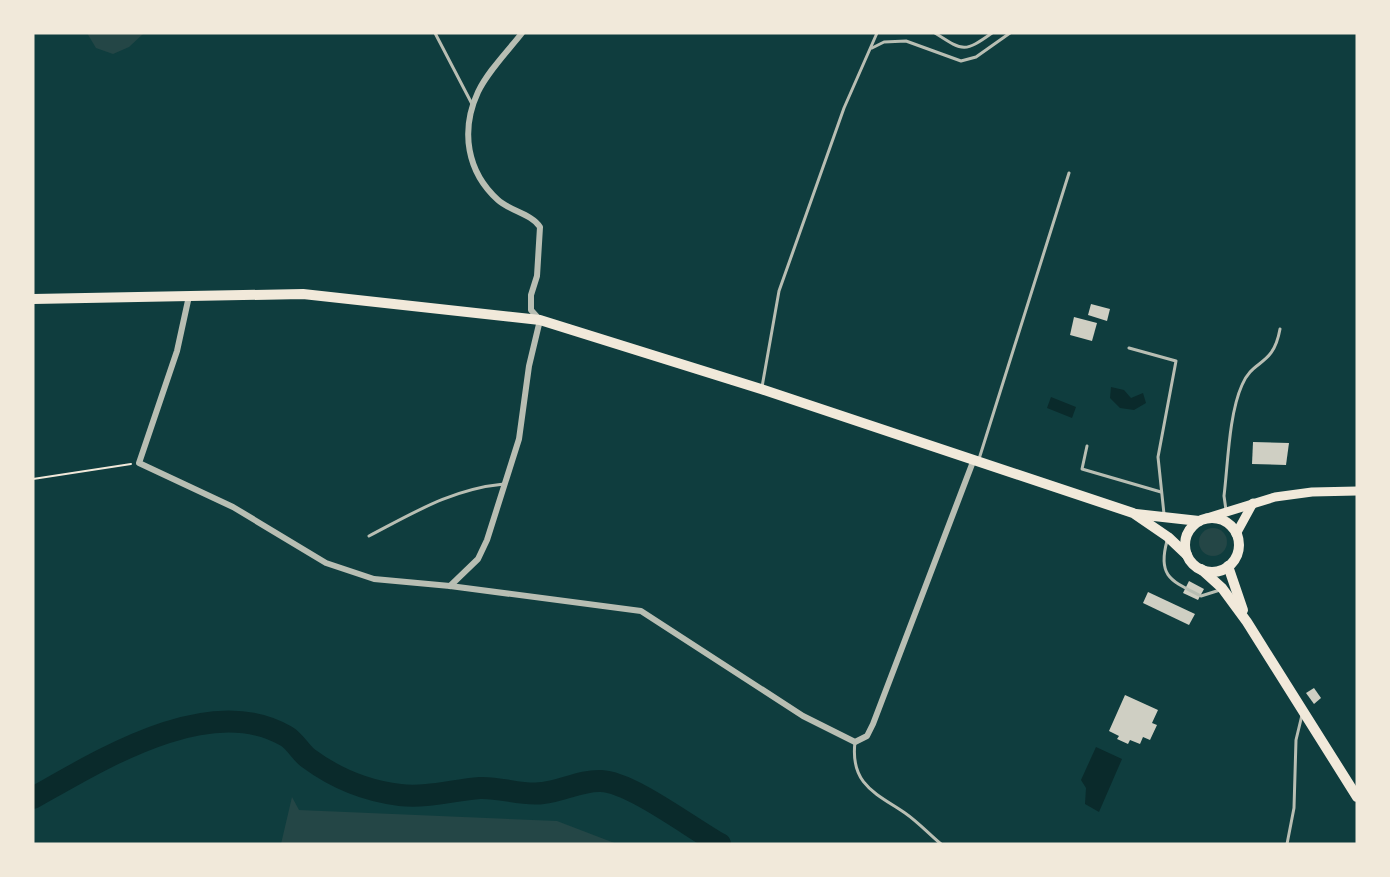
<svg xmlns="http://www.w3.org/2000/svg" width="1390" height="877" font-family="'Source Sans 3',sans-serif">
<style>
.green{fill:#244646}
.water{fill:#0a2a2b}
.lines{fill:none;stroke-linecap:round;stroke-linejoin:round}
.river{stroke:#0a2a2b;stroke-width:22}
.building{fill:#cfcfc3}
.path{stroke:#f1e9da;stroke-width:2}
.service{stroke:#b8beb3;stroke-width:3}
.minor{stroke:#b8beb3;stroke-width:6}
.secondary{stroke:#f1e9da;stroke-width:9}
.primary{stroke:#f1e9da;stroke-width:10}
</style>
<rect width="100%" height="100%" fill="#0f3d3e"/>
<g class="green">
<polygon points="87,33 144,33 129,47 113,54 96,48"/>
<circle cx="1213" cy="542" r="14"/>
<polygon points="292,797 299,810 557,821 617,844 281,844"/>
</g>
<g class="water">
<polygon points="1111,387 1124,390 1131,398 1143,393 1146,403 1134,410 1120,408 1110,398"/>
<polygon points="1051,397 1076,407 1072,418 1047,408"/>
<polygon points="1096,747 1122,759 1099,812 1085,804 1086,788 1081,780"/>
</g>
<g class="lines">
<path class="river" d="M33 798C99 761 209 691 286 736 295 741 300 752 308 758 335 778 366 791 400 795 428 798 453 790 480 788 501 787 522 796 543 793 562 791 582 780 601 781 631 782 691 828 720 844"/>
</g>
<g class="building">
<polygon points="1091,304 1110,309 1107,321 1088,315"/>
<polygon points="1074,317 1097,323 1092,341 1070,335"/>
<polygon points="1253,442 1289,443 1286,465 1252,464"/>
<polygon points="1189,581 1204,589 1198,600 1183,593"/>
<polygon points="1148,592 1195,614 1189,625 1143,603"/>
<polygon points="1314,688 1321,698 1314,704 1306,693"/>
<polygon points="1125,695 1158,710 1152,723 1157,725 1150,740 1143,737 1140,744 1130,740 1128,744 1117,739 1119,736 1109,731"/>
</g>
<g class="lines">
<polyline class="path" points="33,479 131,464"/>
<g class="service">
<polyline points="435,33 472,104"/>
<path d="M935 33C963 51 964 53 992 33"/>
<polyline points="872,48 884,42 906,41 961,61 976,57 1010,33"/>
<polyline points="1129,348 1176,361 1158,457 1164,514"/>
<polyline points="762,387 779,291 844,108 877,33"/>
<polyline points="1087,446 1082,469 1161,492"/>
<polyline points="979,459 1069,173"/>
<path d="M1226 510 1224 496C1228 463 1229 414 1242 385 1253 358 1273 368 1280 329"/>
<path d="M369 536C415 512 452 489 504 484"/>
<path d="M1167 541C1157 577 1172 581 1201 596L1220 590"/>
<path d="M855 742C850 784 875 793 905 813 918 822 929 834 941 844"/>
<polyline points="1287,844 1294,808 1296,740 1302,715"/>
</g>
<g class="minor">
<polyline points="189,296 177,351 139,463 233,507 326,563 374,579 450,586 641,611 803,716 855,742 867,736 873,724 974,459"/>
<path d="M450 586 478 559 487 540 519 439 529 366 540 320 531 310V295L537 276 540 227C532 214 510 211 498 200 467 172 460 131 478 92 488 71 508 51 522 33"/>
</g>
<g class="secondary">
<polyline points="1207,518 1275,497 1312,492 1357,491"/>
<polyline points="1236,534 1253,503"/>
</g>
<g class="primary">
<polyline points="33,299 303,294 540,320 761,389 1133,513 1168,537 1187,555"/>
<polyline points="1136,514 1199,521"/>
<circle cx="1212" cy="545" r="27"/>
<polyline points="1228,566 1243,610"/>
<polyline points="1201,569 1222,588 1247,622 1357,797"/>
</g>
</g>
<rect width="1390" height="877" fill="none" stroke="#f1e9da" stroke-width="69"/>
</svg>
